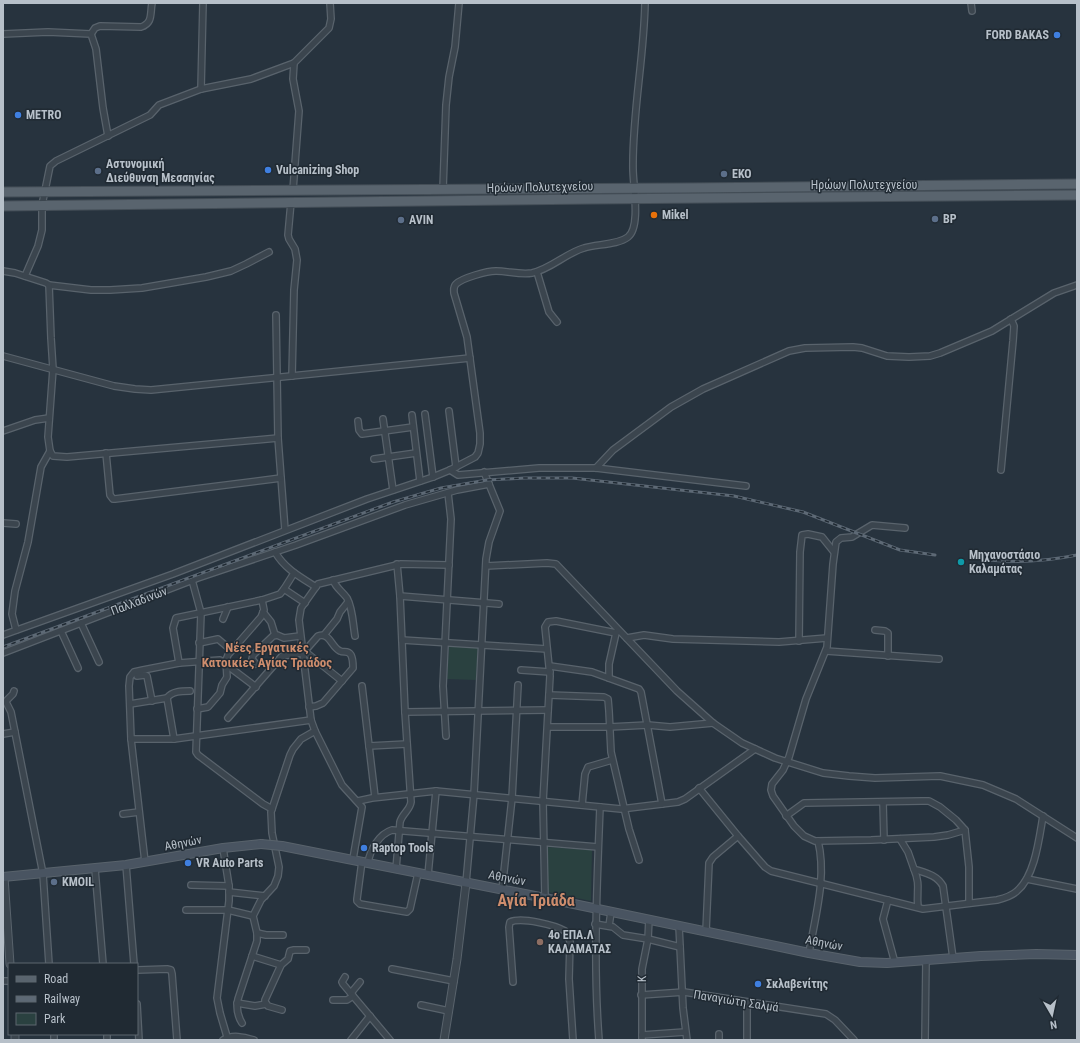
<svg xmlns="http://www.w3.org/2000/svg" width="1080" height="1043" font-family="'Roboto Condensed',sans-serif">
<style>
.green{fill:#2a4140}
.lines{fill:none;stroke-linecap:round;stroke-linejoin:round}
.minor-casing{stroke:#59636c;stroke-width:8}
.tertiary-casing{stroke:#59636c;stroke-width:9}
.secondary-casing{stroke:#59636c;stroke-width:10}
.primary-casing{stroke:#444e57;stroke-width:11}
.minor{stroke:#3b454e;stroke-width:5.5}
.tertiary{stroke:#3b454e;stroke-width:7}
.secondary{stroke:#495461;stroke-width:8}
.primary{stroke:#59646e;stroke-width:9}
.rail-casing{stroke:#5d6975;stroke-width:3}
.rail{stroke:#202a33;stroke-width:1.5;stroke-dasharray:4.5;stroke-linecap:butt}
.secondary-bridge-casing{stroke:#59636c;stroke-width:10;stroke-linecap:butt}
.secondary-bridge{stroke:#495461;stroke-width:8}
.shop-dot{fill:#3f7fe0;stroke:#202a33;stroke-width:1.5}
.service-dot{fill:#5c6f8a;stroke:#202a33;stroke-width:1.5}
.food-dot{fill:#e8710a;stroke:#202a33;stroke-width:1.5}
.culture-dot{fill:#0f9aa8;stroke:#202a33;stroke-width:1.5}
.education-dot{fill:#8d6e63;stroke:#202a33;stroke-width:1.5}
.labels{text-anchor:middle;stroke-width:3;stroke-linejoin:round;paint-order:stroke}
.poi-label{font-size:12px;font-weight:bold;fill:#b7c0c9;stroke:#202a33;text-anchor:start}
.street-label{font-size:12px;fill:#b7c0c9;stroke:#202a33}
.neighbourhood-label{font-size:13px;font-weight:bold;fill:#ce8d6d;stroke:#202a33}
.district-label{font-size:16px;font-weight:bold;fill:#ce8d6d;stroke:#202a33}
</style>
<rect width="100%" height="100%" fill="#27333e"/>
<g class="green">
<polygon points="449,646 478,648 476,680 447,679"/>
<polygon points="547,847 592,850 591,901 548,892"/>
</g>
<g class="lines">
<defs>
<g id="minor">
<polyline points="971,3 972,11"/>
<polyline points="3,34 48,32 91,34 96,49 103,108 108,136"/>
<path d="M91 34 95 28 100 26 141 27C153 23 150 14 152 3"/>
<polyline points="201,89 203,3"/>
<polyline points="443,189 446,105 449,77 455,47 459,3"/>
<polyline points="293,190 299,111 293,79 294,63 329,28 331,19 330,3"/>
<polyline points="291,202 288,235 289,239 295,249 297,260 294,290 292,376"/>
<polyline points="3,271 15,273 46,283 49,285 91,290 110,290 142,288 206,277 231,271 246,264 269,252"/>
<polyline points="537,272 549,312 557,322"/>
<polyline points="25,276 38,246 42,230 42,205 50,166 56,161 150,115 159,105 201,89 251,79 294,63"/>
<polyline points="49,285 51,338 53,369 48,437 50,451 53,456 67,457 278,438"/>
<polyline points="276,315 278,438 285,530"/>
<polyline points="3,356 114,386 135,389 151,390 470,358"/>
<polyline points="449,411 456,467"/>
<polyline points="425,414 433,477"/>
<polyline points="412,415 420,481"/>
<polyline points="383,419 393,490"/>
<polyline points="358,421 359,430 362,434 413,427"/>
<polyline points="3,431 35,420 49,418"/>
<polyline points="106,453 110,495 113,499 115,499 281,478"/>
<polyline points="374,459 416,453"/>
<polyline points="596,468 613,450 671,407 703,389 789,351 805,348 853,347 862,348 887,356 909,357 930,356 940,353 992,331 1054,293 1077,285"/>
<polyline points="450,470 458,475 539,468 596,468 746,486"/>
<polyline points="1001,470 1013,341 1014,326 1011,319"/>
<polyline points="3,523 16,524"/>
<polyline points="905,528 872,525 852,537 841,538 836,542 833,564 827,647 806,699 789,757 783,770 772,784 771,790 773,796 794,826 804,836 815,841 871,840 934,837 948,835 965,830"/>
<path d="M275 552C285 569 300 577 316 587"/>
<polyline points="486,566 547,563 556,564 677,691 713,723 742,743 775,758 823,773 849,776 875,778 940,776 983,785 1016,799 1077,838"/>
<polyline points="294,573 284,589 305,603"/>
<polyline points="192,580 201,613 196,752 198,755 263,804 272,809"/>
<path d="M333 580C336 588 342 591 347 598 353 609 353 625 355 636"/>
<polyline points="400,596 499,604"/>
<polyline points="263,612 271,622 275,635"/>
<polyline points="223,619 228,607"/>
<polyline points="81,623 99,662"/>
<polyline points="16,630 12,614 15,591 28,542 41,467 50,451"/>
<polyline points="875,630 885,631 888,633 888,656"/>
<polyline points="61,631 78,668"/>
<path d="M3 635 173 574 367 499 433 477 450 470 475 457 478 453 480 444V433L467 337 454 293C454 290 453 287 456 284 462 278 487 271 496 271 508 271 520 275 532 273 551 269 566 253 584 248 596 244 618 245 628 237 641 227 633 185 633 169 632 114 644 59 645 3"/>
<polyline points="324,635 337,619 340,612 348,602"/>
<polyline points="627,638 644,635 673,639 779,642 827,638"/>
<polyline points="402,640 547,649"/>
<polyline points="799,641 800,552 802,535 808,534 822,537 834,552"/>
<polyline points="199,643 218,639 231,650"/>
<polyline points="826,651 939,659"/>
<path d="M304 652 318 636C330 632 331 647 340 651 344 653 348 650 351 655 353 659 353 664 353 668L323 703 316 706 309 707"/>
<polyline points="3,653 198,578 296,545 405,505 457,490 489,484"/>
<polyline points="179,663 173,628 176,618 262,600 280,594 284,589"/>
<polyline points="256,664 252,659 253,655 273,636 277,635 284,638 300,636"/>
<polyline points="550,666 592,672 639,689 641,692 662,804"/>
<polyline points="521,670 550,672"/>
<polyline points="137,676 145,675 147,676 152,701"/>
<polyline points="609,678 609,664 616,633 618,630"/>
<polyline points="362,686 375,797"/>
<polyline points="14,691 13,694 7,700 6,702 11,712 43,874 49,964"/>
<polyline points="549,695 604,697 608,699 609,711 611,752 629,829 639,860"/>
<path d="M167 698C172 691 182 691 190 691"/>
<polyline points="130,704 167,698 174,739"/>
<polyline points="197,709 208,707 220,693 222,685 227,677 226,660 228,655 261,617 264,610 262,600"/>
<polyline points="405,712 548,710"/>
<polyline points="228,718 282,656 302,653 307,653 342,681"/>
<polyline points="548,727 609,727 648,725 670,727 713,723"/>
<polyline points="3,734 15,732"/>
<polyline points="446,736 443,686 451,519 448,493"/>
<polyline points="131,739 174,739 311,720"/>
<polyline points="369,746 407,744"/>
<path d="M699 788 738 836 765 867 771 871 923 909 997 900C1005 898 1012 896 1017 891 1035 876 1039 839 1043 816"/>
<polyline points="358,801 372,798 436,791 621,809 678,802 685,799 755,749"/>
<polyline points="883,802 884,840"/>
<polyline points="582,805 585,774 588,767 612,760"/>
<polyline points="123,814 139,812"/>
<polyline points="786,816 804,803 922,801 929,801 940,807 956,820 965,830 969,867 969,903"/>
<path d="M900 839 908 852 914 869C926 873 937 875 943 886L953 958"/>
<polyline points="223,848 229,886 229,901 217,998 220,1013 228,1040"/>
<polyline points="353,859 362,807 342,785 315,731 311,720 299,620 301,608 318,584 401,564 449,565"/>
<polyline points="362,861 357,899 357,901 360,904 407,912 410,909 418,873"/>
<polyline points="145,862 131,739 129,686 130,677 134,672 143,670 179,663 220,660 256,687"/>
<path d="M368 863C370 850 379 834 392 830L598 847"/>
<polyline points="126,865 134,964"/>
<polyline points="95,869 103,964"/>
<path d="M396 869 400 822C402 814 410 810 411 802L405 712 400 596 397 564"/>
<path d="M914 869C921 886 916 891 918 907"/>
<polyline points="428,875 436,791"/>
<polyline points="1027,879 1077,889"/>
<polyline points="466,883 474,794 486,559 489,542 500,511 484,472"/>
<polyline points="191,885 229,886"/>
<polyline points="502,890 512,798 518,685"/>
<polyline points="229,892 265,896"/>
<polyline points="545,898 543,802 550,676 545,627 548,622 556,621 616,633"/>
<polyline points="888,900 883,919 895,963"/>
<polyline points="186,910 228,910 253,916"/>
<polyline points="595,924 613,927 623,935 648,939 680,947"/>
<polyline points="609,926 611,912"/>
<polyline points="679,926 683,1008 687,1040"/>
<polyline points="706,931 709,863 713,857 738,836"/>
<polyline points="257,933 266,935 283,935"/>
<path d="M809 953C815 917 827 877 818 841"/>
<polyline points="252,956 281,965"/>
<polyline points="392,969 454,981"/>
<polyline points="137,970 167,969 171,970 172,974 177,1040"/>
<polyline points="345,977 342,982 343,984 390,1040"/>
<polyline points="3,981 9,981"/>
<path d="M513 982 509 927 510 922C522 917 555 925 565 931L570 941 569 979 573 1040"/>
<polyline points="351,993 360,982"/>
<polyline points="641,995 684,992 826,1014 835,1020 854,1040"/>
<polyline points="333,1000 347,1000 353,996"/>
<polyline points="237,1003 255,1006 266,1004"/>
<polyline points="137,1004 139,1040"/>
<polyline points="421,1005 449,1011"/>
<polyline points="282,1010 268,1006 265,1002 265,1000 281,965 288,959 290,951 294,950 306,950"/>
<path d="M242 1023C237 1015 236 1008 238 999L257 941V933L253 916 261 900 274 886 278 876 279 867 272 833 271 812 290 755 293 749 301 739 315 731"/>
<polyline points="54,1034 54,1040"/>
<polyline points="107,1034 107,1040"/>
<polyline points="719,1034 719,1040"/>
<polyline points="642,1035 685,1032"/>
<path d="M223 1040C232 1034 244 1037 254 1040"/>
<polyline points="351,1040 370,1016"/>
<path d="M599 1040C593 962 597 885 600 807"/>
<polyline points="642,1040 642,969 648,939 649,919"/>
<polyline points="747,1040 747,1002"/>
<polyline points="925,1040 926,960"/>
</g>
<g id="tertiary">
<polyline points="4,877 10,964"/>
<polyline points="15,1034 15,1040"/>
<polyline points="444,1040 457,959 466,883"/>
</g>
<g id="secondary">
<polyline points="282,846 545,898 809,953 860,962 887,963 981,956 1036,954 1077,955"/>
<polyline points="3,877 126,865 223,848 261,844"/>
</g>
<g id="primary">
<polyline points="3,192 684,188 1077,184"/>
<polyline points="3,206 594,199 1077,195"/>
</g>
</defs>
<use href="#minor" class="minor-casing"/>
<use href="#tertiary" class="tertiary-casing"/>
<use href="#secondary" class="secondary-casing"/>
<use href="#primary" class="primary-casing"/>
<use href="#minor" class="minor"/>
<use href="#tertiary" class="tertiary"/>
<use href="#secondary" class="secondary"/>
<use href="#primary" class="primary"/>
<defs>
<g id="rail">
<path d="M988 560C1017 563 1048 561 1077 555"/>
<polyline points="3,647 393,502 441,488 487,480 525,478 572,478 734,496 803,512 900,550 935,555"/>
</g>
</defs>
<use href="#rail" class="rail-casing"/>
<use href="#rail" class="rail"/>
<defs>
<polyline id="secondary-bridge" points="261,844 282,846"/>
</defs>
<use href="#secondary-bridge" class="secondary-bridge-casing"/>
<use href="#secondary-bridge" class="secondary-bridge"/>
</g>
<g class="shop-dot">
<circle cx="1057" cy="35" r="4"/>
<circle cx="18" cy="115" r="4"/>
<circle cx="268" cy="170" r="4"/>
<circle cx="364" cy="848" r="4"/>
<circle cx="188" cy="863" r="4"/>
<circle cx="758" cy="984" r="4"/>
</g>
<g class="service-dot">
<circle cx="98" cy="171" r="4"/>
<circle cx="724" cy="174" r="4"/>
<circle cx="935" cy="219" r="4"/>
<circle cx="401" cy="220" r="4"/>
<circle cx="54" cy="882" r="4"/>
</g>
<circle class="food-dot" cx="654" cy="215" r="4"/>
<circle class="culture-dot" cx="961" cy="562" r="4"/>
<circle class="education-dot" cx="540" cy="942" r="4"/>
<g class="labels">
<g class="poi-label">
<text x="1049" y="39" text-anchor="end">FORD BAKAS</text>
<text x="26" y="119">METRO</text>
<text x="106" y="168">Αστυνομική<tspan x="106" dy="14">Διεύθυνση Μεσσηνίας</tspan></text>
<text x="276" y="174">Vulcanizing Shop</text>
<text x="732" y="178">EKO</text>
<text x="662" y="219">Mikel</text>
<text x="943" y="223">BP</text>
<text x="409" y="224">AVIN</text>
<text x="969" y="559">Μηχανοστάσιο<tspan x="969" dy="14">Καλαμάτας</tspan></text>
<text x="372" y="852">Raptop Tools</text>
<text x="196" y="867">VR Auto Parts</text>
<text x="62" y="886">KMOIL</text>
<text x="548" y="939">4ο ΕΠΑ.Λ<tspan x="548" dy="14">ΚΑΛΑΜΑΤΑΣ</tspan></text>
<text x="766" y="988">Σκλαβενίτης</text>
</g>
<g class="street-label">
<text x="864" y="189">Ηρώων Πολυτεχνείου</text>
<text transform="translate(540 187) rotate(-1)" y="4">Ηρώων Πολυτεχνείου</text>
<text transform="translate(139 601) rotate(-21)" y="4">Παλλαδινών</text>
<text transform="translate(183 843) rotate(-11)" y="4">Αθηνών</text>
<text transform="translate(507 878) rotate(11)" y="4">Αθηνών</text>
<text transform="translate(824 943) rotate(11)" y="4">Αθηνών</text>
<text transform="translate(642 979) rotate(-89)" y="4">Κ</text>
<text transform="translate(736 1001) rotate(9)" y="4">Παναγιώτη Σαλμά</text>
</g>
<g class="neighbourhood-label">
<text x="267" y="652">Νέες Εργατικές<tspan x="267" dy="15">Κατοικίες Αγίας Τριάδος</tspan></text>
</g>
<g class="district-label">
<text x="536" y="906">Αγία Τριάδα</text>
</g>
</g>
<rect width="1080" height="1043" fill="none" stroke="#b7c0c9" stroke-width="8"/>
<rect x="8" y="963" width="130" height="72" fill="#202a33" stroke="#5c666f"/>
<rect x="16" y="976" width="20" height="6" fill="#59646e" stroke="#5c666f"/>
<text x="44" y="983" font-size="12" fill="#b7c0c9">Road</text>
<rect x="16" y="996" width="20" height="6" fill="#5d6975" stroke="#5c666f"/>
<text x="44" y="1003" font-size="12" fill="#b7c0c9">Railway</text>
<rect x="16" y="1013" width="20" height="12" fill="#2a4140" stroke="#5c666f"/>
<text x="44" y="1023" font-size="12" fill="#b7c0c9">Park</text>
<g transform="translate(1052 1015) rotate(171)" stroke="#202a33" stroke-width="3" paint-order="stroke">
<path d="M0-3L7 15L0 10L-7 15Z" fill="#b7c0c9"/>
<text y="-6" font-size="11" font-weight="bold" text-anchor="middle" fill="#b7c0c9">N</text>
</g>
</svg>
